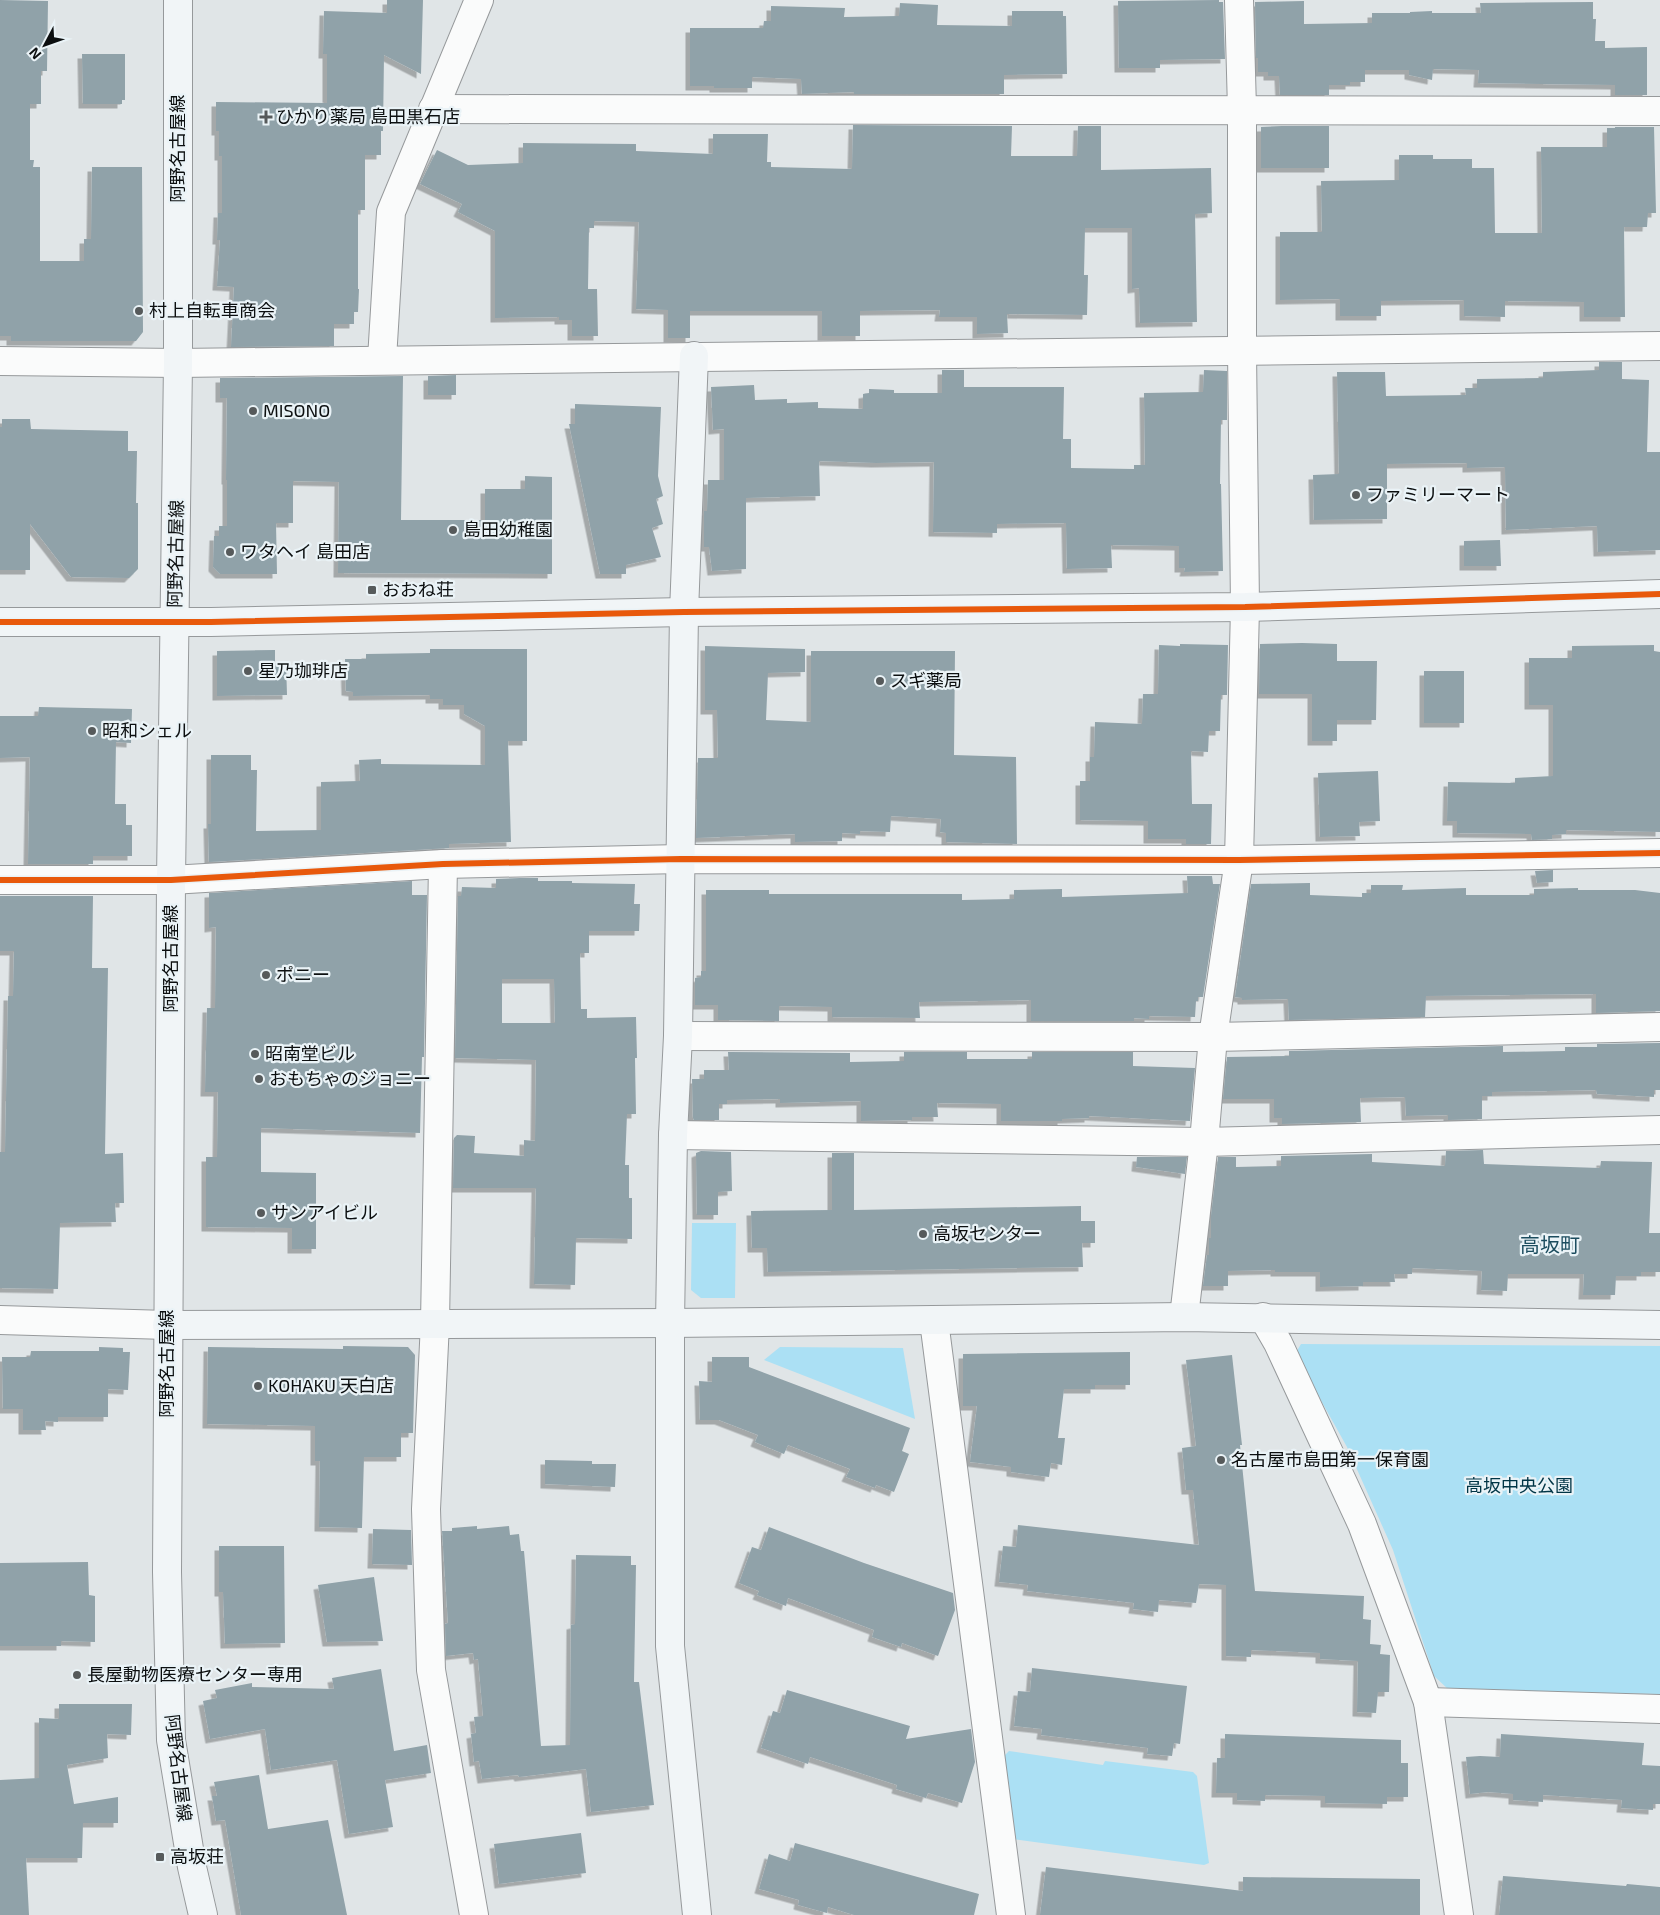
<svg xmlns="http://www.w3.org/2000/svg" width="1660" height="1915" font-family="'Exo 2','Noto Sans JP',sans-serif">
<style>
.green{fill:#abe0f4}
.building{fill:#90a2a9;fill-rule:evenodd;filter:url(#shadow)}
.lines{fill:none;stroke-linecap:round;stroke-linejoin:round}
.street-casing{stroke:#96999b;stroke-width:30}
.secondary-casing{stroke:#96999b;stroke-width:30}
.street{stroke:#fafbfb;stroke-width:28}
.secondary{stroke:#f1f5f7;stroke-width:28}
.cycleway-casing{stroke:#eaf3f7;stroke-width:9}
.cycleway{stroke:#e8590c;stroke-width:6}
.poi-dot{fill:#565a5b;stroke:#eaf3f7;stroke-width:2}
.labels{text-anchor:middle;stroke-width:4.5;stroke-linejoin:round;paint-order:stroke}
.poi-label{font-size:18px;fill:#0c0f10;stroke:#eaf3f7;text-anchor:start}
.street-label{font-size:18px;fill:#0c0f10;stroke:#eaf3f7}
.park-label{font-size:18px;fill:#003546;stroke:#eaf3f7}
.quarter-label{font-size:20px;fill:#1b4c5e;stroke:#eaf3f7}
</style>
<defs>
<filter id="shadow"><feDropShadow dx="-4.5" dy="4.5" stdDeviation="0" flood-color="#0004"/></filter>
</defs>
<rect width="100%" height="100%" fill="#e0e5e7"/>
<g class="green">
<polygon points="692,1223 736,1223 735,1298 701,1298 691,1290"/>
<polygon points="1301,1344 1660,1346 1660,1694 1449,1690 1434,1676 1393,1550 1347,1447 1295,1354"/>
<polygon points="780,1347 903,1348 915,1419 764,1360"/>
<polygon points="1009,1751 1103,1765 1105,1761 1193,1772 1197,1776 1209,1863 1204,1865 1013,1839 1004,1756"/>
</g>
<g class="building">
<polygon points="0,0 48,1 47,71 41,71 41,104 30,104 30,160 34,160 33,167 40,167 40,261 84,261 84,239 91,239 92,167 142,167 143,332 136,341 11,341 11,336 0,336"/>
<polygon points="387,0 423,0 421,74 384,55 383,131 381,131 381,155 365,155 365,210 358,210 358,289 359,289 358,312 354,312 354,324 334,324 334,346 231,347 234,287 217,286 220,240 217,240 218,213 222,213 222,156 219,156 219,131 216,131 216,102 327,103 327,54 323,54 324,11 387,13"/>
<polygon points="1219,0 1219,2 1223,2 1225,59 1160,60 1160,68 1119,68 1118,1"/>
<polygon points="1304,1 1304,24 1372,23 1372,13 1410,13 1410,12 1432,11 1432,13 1481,13 1480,3 1593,2 1593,19 1596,19 1595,41 1605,41 1605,48 1647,47 1647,95 1615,95 1615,85 1478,83 1479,70 1433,69 1432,80 1409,75 1409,70 1365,70 1365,82 1350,82 1350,85 1329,85 1329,95 1280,95 1279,76 1268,76 1268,72 1258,72 1258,58 1256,58 1255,2"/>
<polygon points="900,3 938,5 937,25 1012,26 1012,11 1063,11 1063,16 1066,16 1067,74 1004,75 1004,94 854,94 854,92 802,94 801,79 752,77 752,88 714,88 714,86 690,86 690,28 763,28 764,21 771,21 771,6 845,8 844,17 899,16"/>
<polygon points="82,54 125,54 125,100 122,100 122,104 83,104"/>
<polygon points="853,125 1012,126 1011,156 1077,156 1078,126 1101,126 1101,170 1211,168 1212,213 1195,214 1197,322 1140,323 1139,288 1132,289 1132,228 1085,228 1084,275 1088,275 1087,315 1007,314 1008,333 977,334 977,317 939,317 940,310 860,311 860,336 822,336 822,311 690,311 690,338 668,338 668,310 636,309 639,222 594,221 594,228 589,228 588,289 597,289 598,336 572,336 572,320 559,320 559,317 495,318 495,231 458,212 462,204 420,184 437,150 468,165 523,163 523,143 636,144 636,151 713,154 713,134 768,134 767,162 771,162 771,167 852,169"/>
<polygon points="1282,126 1329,126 1329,168 1261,168 1261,127"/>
<polygon points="1615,127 1654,127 1656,213 1648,213 1647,227 1624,227 1625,317 1584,317 1584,302 1505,301 1505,317 1464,316 1464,300 1381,301 1381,316 1340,316 1340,299 1280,300 1280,232 1322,232 1321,181 1399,180 1399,155 1433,155 1433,159 1472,159 1472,168 1494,168 1495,233 1542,233 1541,147 1607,147 1607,128 1615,128"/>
<polygon points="1599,362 1622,362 1622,379 1649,380 1647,452 1660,452 1660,550 1598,552 1597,526 1506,530 1505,467 1467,468 1467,463 1387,464 1387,519 1314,520 1313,475 1339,474 1337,372 1385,372 1386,396 1466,395 1465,388 1477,388 1477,379 1543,378 1543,372 1599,370"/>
<polygon points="942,370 964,370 964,387 1064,387 1063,439 1071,439 1071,468 1134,469 1134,465 1145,465 1144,393 1203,392 1204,370 1227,371 1227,420 1221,420 1220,484 1221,484 1223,571 1184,572 1185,568 1179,568 1179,546 1111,545 1112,568 1067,569 1066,523 997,524 997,533 933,532 934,462 876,463 819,461 820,496 746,498 746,569 712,571 709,547 704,547 704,511 707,511 708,480 724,480 724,429 713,430 711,387 754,385 755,400 787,399 787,403 818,402 818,408 863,409 863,394 869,393 869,389 894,390 894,393 942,393"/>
<polygon points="456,375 456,395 428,395 428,376"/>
<polygon points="403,376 401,520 485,520 485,489 525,489 525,476 552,477 552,574 338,573 339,482 293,481 293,523 276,523 277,574 220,574 213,567 214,536 219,536 219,526 227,526 227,480 226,480 227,398 220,398 220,378"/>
<polygon points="575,404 661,407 658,476 663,496 656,499 663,524 652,528 661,557 626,565 626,574 600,574 569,424 575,424"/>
<polygon points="2,419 30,419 31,429 128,431 128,451 137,451 136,503 138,503 138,569 129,578 71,577 30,524 30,570 0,570 0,427 2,427"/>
<polygon points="1500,540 1501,566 1464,566 1464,541"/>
<polygon points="1302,643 1337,644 1337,661 1377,661 1376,720 1337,720 1337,741 1312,741 1312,694 1259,694 1260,644"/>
<polygon points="1180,644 1228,645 1227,695 1221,695 1220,731 1209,731 1208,752 1191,751 1192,804 1212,804 1211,844 1186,844 1186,839 1148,839 1148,821 1080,820 1080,781 1090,781 1090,757 1094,757 1095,722 1142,724 1143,694 1158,694 1159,645 1180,646"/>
<polygon points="1654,645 1654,651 1660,652 1660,832 1566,830 1566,834 1552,835 1552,839 1532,840 1531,834 1457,833 1457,821 1447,821 1448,782 1515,783 1515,778 1553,776 1553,705 1529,705 1529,658 1572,658 1572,646"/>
<polygon points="705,646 805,649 805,672 768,673 766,720 811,722 811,651 955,651 954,755 1016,757 1017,844 946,842 946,833 940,832 941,819 891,816 890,832 860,831 860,834 842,833 842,841 795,842 795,834 696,838 698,758 718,758 717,710 705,710"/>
<polygon points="430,649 527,649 527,741 508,741 511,842 449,844 449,848 209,862 208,824 211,824 211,755 251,755 251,770 257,770 256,831 321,830 321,782 360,781 359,760 381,759 381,764 485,765 485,726 464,714 464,705 443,705 443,699 430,699 430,695 353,696 353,692 346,691 345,659 366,659 366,654 430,653"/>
<polygon points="275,650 275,663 286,662 287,695 217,696 217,651"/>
<rect x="1424" y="671" width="40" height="52"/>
<polygon points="39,707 132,709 131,743 116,742 115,804 126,804 126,825 132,825 132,856 93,856 93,864 28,864 30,757 0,758 0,716 38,716"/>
<polygon points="1378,771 1380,821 1359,822 1360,836 1320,837 1318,773"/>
<polygon points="1553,870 1553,882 1537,883 1535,871"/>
<polygon points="1187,876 1212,876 1213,884 1220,884 1203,997 1198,997 1198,1001 1196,1001 1195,1017 1149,1016 1149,1019 1134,1018 1134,1021 1031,1021 1031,1000 919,1002 920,1018 832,1017 832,1007 779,1006 779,1021 727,1020 718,1020 718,1005 695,1005 695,978 701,977 701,971 706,971 706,890 769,890 769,894 962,894 962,900 1014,899 1014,890 1062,889 1062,897 1188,893"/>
<path d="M520 878H538V881H572V883L635 884 634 904H640L639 931H589V953H580L581 1009H587V1018L636 1017 637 1058H635L636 1114H627L625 1165H629V1198H632V1239L576 1238 575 1285 534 1284 536 1188H453L454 1138 457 1135 475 1136 474 1153 524 1156V1140L535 1141 536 1060 455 1058 458 896H461L462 887 496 888V879ZM502 979H554L555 1023H502Z"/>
<polygon points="412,881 412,895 427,895 424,1057 422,1057 420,1133 261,1128 261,1172 316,1173 316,1249 292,1249 292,1228 206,1227 206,1157 217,1157 218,1092 205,1092 207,1008 215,1008 216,927 209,928 209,893"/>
<polygon points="1310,883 1310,895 1362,897 1362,893 1371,893 1371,885 1403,885 1402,890 1466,888 1466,895 1534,895 1534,889 1578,888 1578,890 1635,890 1660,893 1660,1011 1596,1013 1596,994 1426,996 1425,1017 1289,1020 1288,999 1242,1000 1242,998 1235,997 1251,884"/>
<polygon points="0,896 93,896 92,968 108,968 105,1154 123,1153 124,1203 115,1203 116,1222 60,1223 58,1289 0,1288 0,1152 5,1152 8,996 13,996 14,951 0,951"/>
<polygon points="1660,1043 1660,1090 1654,1090 1654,1097 1597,1094 1596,1090 1492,1092 1492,1096 1482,1096 1482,1119 1448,1120 1448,1115 1406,1116 1405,1097 1360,1098 1361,1122 1282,1124 1282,1118 1274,1118 1274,1099 1223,1099 1227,1057 1289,1056 1289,1051 1503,1046 1503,1052 1565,1051 1565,1047 1597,1047 1597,1044"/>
<polygon points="728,1052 850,1053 850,1062 904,1061 904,1052 967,1052 967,1059 1032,1059 1032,1052 1133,1052 1133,1066 1195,1068 1190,1121 1089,1116 1089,1118 1062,1119 1062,1121 1001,1121 1001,1104 937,1103 938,1117 912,1117 912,1120 861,1121 861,1101 780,1103 780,1099 727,1100 727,1104 719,1104 719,1120 694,1120 693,1118 692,1079 704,1079 704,1070 729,1070"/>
<polygon points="1483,1150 1484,1164 1600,1168 1601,1161 1652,1162 1649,1233 1660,1233 1660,1272 1641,1272 1641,1276 1616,1276 1615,1295 1583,1295 1584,1274 1508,1274 1507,1291 1481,1290 1482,1271 1412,1268 1412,1274 1394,1274 1395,1282 1363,1282 1363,1286 1320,1287 1320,1272 1275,1272 1275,1270 1228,1271 1228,1286 1203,1286 1207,1255 1209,1255 1209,1238 1211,1238 1211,1216 1218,1157 1236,1157 1236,1167 1281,1166 1281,1156 1372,1154 1372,1162 1445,1166 1446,1151"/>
<polygon points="701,1151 731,1152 732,1191 718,1192 718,1215 697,1215 696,1153"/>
<polygon points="832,1153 854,1153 854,1210 1081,1206 1081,1221 1095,1221 1095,1243 1082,1243 1083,1267 768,1272 767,1248 752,1248 751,1211 832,1210"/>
<polygon points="1137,1157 1187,1157 1185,1174 1136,1167"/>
<polygon points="343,1346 408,1347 415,1355 413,1433 401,1433 401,1457 364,1457 362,1528 319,1527 320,1461 315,1461 315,1426 207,1424 208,1347 343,1349"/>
<polygon points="99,1347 123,1348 123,1352 130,1352 128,1390 108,1389 108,1417 58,1417 58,1422 45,1421 46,1430 23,1430 23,1409 3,1409 2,1357 30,1357 31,1351 99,1351"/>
<polygon points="1130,1352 1130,1385 1095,1385 1095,1389 1064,1389 1058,1438 1065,1438 1062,1465 1051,1463 1049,1477 1011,1472 1011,1467 970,1462 977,1406 963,1406 963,1354"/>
<polygon points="1232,1355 1242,1445 1240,1445 1255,1591 1364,1596 1363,1619 1371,1620 1370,1644 1381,1645 1380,1654 1390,1655 1389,1692 1378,1692 1376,1713 1357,1712 1358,1661 1320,1659 1320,1653 1251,1650 1251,1657 1226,1656 1226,1585 1199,1584 1196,1603 1159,1600 1158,1612 1133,1609 1134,1603 1027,1591 1028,1585 999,1582 1003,1546 1016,1547 1018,1525 1199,1545 1193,1490 1186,1490 1182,1448 1196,1446 1186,1360"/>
<polygon points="712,1357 749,1357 749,1367 910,1428 902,1451 909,1454 894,1492 876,1485 875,1488 846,1477 850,1469 788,1445 784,1454 755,1442 758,1435 719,1420 700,1420 699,1381 712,1382"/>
<polygon points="545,1460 592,1461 592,1464 616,1464 615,1487 545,1484"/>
<polygon points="477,1526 477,1529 509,1526 510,1535 519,1534 521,1551 524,1551 541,1746 570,1745 571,1625 575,1624 576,1555 631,1556 631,1565 636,1565 634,1682 639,1682 654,1805 591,1812 586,1769 519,1777 518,1775 482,1779 479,1761 474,1762 471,1734 476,1733 474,1717 483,1716 478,1659 474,1660 473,1653 446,1656 445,1624 448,1623 442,1531 452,1531 452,1528"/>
<polygon points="769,1527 864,1563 953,1593 955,1610 938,1656 902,1643 901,1647 872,1637 874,1630 788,1598 786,1606 757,1595 759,1591 739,1583 752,1547 761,1550"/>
<polygon points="373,1529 411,1530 412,1565 372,1564"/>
<polygon points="219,1546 284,1546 285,1643 225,1644 223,1592 219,1592"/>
<polygon points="88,1562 89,1595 95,1596 95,1642 61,1641 61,1646 0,1646 0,1563"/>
<polygon points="374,1577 383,1641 327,1642 318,1585"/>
<polygon points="1032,1668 1187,1686 1180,1744 1174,1743 1172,1756 1147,1754 1148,1748 1041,1735 1042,1729 1014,1726 1018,1691 1030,1692"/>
<polygon points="381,1669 394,1751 427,1745 431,1773 385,1780 393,1827 349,1834 337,1760 271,1770 265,1729 210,1739 203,1701 217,1698 215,1690 252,1683 252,1687 334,1689 332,1678"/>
<polygon points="787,1690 910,1726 906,1739 971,1729 975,1762 962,1803 928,1793 926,1798 896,1789 897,1785 810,1757 808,1764 761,1748 773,1711 780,1713"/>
<polygon points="59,1704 132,1704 131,1735 107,1734 108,1758 67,1765 74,1804 118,1797 118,1823 83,1823 82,1858 26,1858 29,1915 0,1915 0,1780 39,1778 39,1718 59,1719"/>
<polygon points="1225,1734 1401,1740 1401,1763 1408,1763 1408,1797 1387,1797 1387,1804 1325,1803 1325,1796 1265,1795 1265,1801 1237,1800 1237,1793 1216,1793 1217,1758 1225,1758"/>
<polygon points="1501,1734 1644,1743 1642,1765 1660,1766 1660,1804 1653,1804 1653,1810 1621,1808 1622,1800 1543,1795 1543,1802 1513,1800 1513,1794 1488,1792 1470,1794 1466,1757 1480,1756 1500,1757"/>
<polygon points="259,1775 268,1829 328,1820 347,1915 241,1915 225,1820 216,1821 212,1796 217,1796 214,1782"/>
<polygon points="581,1833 586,1873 499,1884 494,1844"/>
<polygon points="795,1843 979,1894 974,1915 854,1915 828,1907 827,1913 798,1905 799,1900 759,1889 769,1854 790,1861"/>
<polygon points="1046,1867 1243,1891 1243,1877 1420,1879 1420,1915 1040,1915"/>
<polygon points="1503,1876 1626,1886 1627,1884 1660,1887 1660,1915 1499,1915"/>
</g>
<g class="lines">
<defs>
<g id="street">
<polyline points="433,109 1660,111"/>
<polyline points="382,359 391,212 479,0"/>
<polyline points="0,361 178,363 1660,346"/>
<polyline points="443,864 435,1323 426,1509 431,1670 474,1915"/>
<polyline points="0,880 171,880 443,864 681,859 1239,860 1660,853"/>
<polyline points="678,1036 1213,1037 1660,1027"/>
<polyline points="673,1135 1204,1142 1660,1130"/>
<polyline points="1184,1317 1204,1142 1213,1037 1239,860 1245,607 1242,351 1242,109 1239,0"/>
<polyline points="1263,1317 1278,1343 1362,1524 1428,1702 1459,1915"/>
<polyline points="0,1320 167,1325"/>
<polyline points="934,1321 1011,1915"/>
<polyline points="1428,1702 1660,1709"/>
</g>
<g id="secondary">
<polyline points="178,0 178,363 171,880 167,1572 171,1740 192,1867 203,1915"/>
<polyline points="694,356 684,612 678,1036 673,1135 670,1323 670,1646 697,1915"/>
<polyline points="0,622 211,622 684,612 1245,607 1660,594"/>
<polyline points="167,1325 670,1323 1184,1317 1660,1325"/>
</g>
</defs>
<use href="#street" class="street-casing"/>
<use href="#secondary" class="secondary-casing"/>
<use href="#street" class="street"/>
<use href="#secondary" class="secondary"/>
<defs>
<g id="cycleway">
<polyline points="0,622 211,622 684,612 1245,607 1660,594"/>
<polyline points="0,880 171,880 443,864 681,859 1239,860 1660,853"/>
</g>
</defs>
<use href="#cycleway" class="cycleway-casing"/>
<use href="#cycleway" class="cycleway"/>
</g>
<g class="poi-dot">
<path d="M263.5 109.5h5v5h5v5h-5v5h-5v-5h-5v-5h5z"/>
<circle cx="139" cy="311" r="5"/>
<circle cx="253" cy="411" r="5"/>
<circle cx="1356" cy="495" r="5"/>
<circle cx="453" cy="530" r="5"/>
<circle cx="230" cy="552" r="5"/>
<rect x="367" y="585" width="10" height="10" rx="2.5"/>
<circle cx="248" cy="671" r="5"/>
<circle cx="880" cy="681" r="5"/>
<circle cx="92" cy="731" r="5"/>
<circle cx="266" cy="975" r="5"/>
<circle cx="255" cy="1054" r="5"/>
<circle cx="259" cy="1079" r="5"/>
<circle cx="261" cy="1213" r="5"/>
<circle cx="923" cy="1234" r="5"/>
<circle cx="258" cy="1386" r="5"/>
<circle cx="1221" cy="1460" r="5"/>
<circle cx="77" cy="1675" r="5"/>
<rect x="155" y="1852" width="10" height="10" rx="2.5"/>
</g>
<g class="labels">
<g class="poi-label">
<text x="276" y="123">ひかり薬局 島田黒石店</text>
<text x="149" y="317">村上自転車商会</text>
<text x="263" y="417">MISONO</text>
<text x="1366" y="501">ファミリーマート</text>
<text x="463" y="536">島田幼稚園</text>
<text x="240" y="558">ワタヘイ 島田店</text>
<text x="382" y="596">おおね荘</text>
<text x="258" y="677">星乃珈琲店</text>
<text x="890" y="687">スギ薬局</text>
<text x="102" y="737">昭和シェル</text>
<text x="276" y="981">ポニー</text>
<text x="265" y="1060">昭南堂ビル</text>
<text x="269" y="1085">おもちゃのジョニー</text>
<text x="271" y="1219">サンアイビル</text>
<text x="933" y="1240">高坂センター</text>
<text x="268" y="1392">KOHAKU 天白店</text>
<text x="1231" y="1466">名古屋市島田第一保育園</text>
<text x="87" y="1681">長屋動物医療センター専用</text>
<text x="170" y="1863">高坂荘</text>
</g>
<g class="street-label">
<text transform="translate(178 149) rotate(-90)" y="6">阿野名古屋線</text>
<text transform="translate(176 554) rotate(-89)" y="6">阿野名古屋線</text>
<text transform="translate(171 959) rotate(-90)" y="6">阿野名古屋線</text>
<text transform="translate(167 1364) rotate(-90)" y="6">阿野名古屋線</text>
<text transform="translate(178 1768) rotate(83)" y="6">阿野名古屋線</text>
</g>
<g class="park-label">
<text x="1519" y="1492">高坂中央公園</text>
</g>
<g class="quarter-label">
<text x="1550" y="1252">高坂町</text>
</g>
</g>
<g transform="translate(45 45) rotate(229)" stroke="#eaf3f7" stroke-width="4" paint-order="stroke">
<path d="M0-4L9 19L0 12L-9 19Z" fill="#0c0f10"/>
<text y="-8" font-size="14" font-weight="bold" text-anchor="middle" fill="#0c0f10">N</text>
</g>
</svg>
